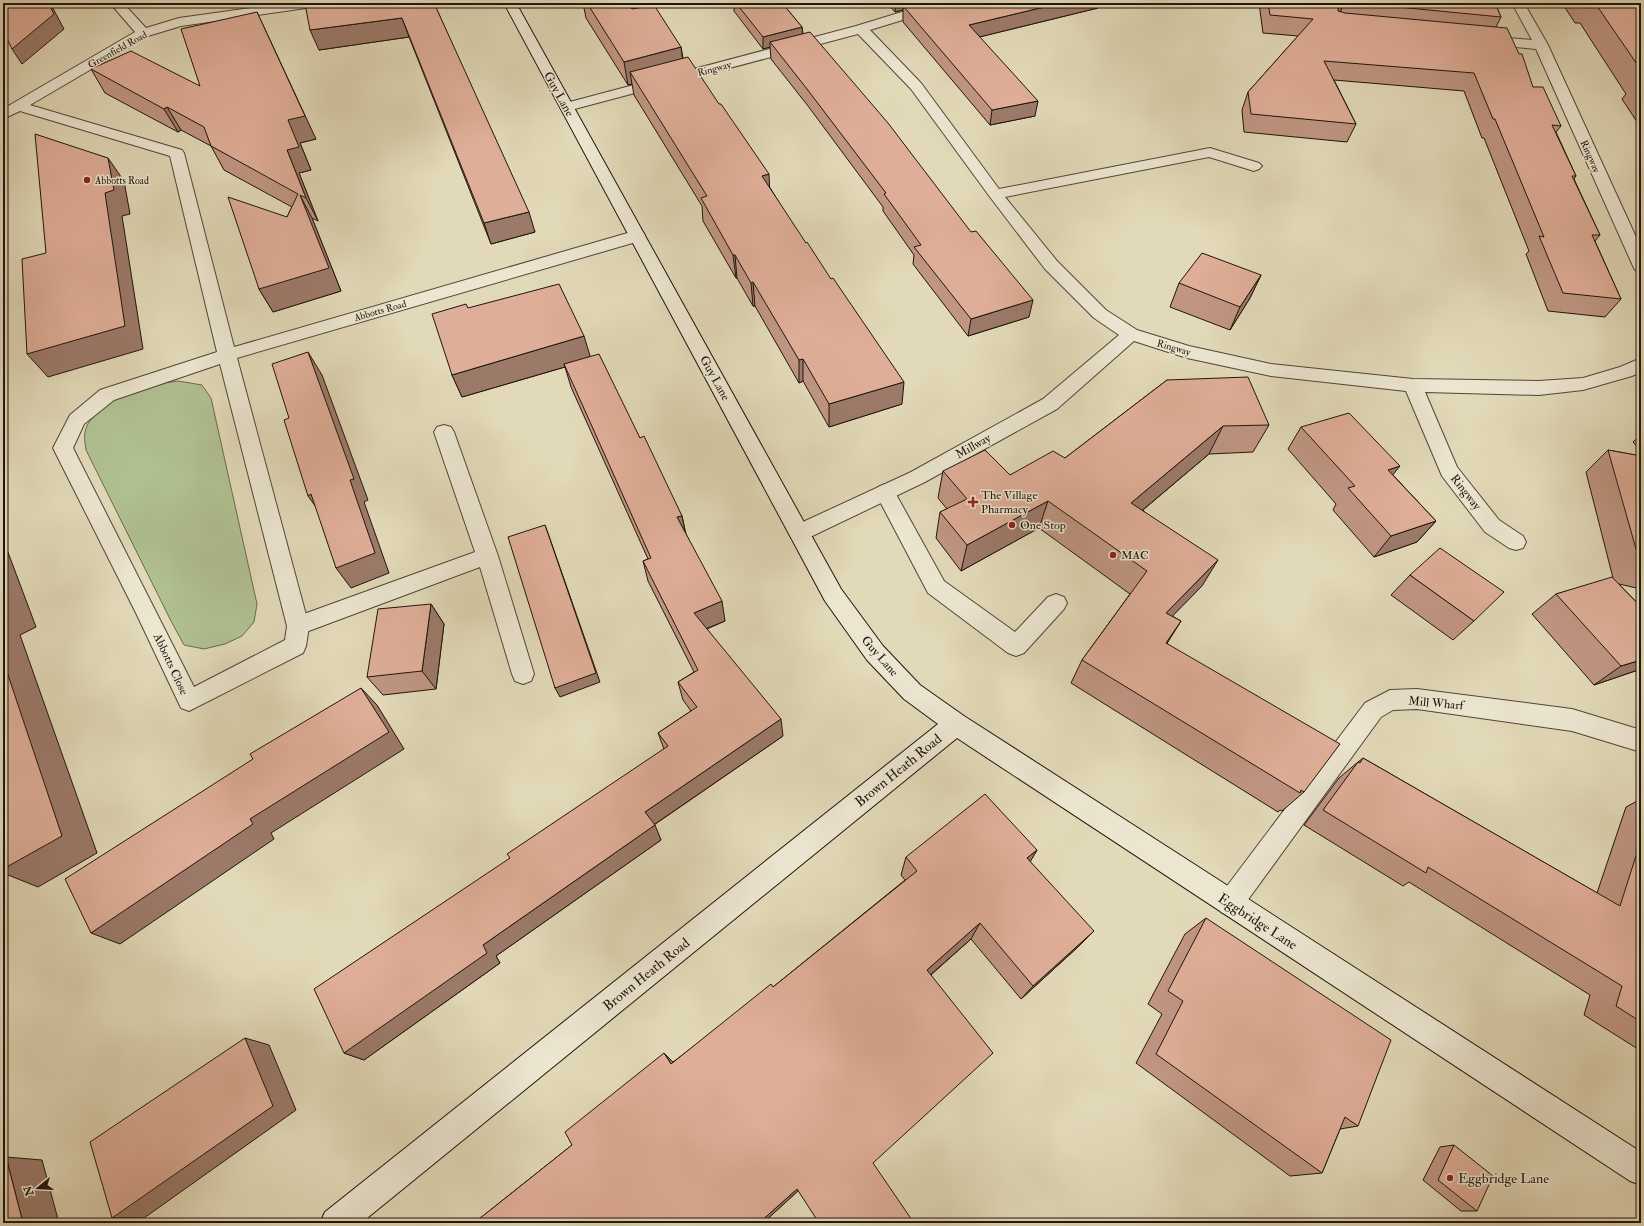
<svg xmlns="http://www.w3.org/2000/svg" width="1644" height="1226" font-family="'IM FELL Double Pica',serif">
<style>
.green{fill:#b0c091;stroke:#686a4f}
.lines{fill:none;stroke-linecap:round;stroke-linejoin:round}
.lane-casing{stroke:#504538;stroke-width:2}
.street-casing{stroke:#504538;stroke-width:2}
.secondary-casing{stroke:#1f140d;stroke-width:2}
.lane{fill:#ece6d1;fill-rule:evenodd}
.street{fill:#ece6d1;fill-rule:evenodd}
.secondary{fill:#ece6d1;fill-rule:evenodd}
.wall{fill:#c09683;stroke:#1f140d}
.shaded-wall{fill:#9c7a6a;stroke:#1f140d}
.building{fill:#dfae98;stroke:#1f140d}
.poi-dot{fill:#8f2418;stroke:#ece6d1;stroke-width:1.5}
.labels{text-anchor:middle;stroke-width:3;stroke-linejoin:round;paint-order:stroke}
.far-street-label{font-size:10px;fill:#1f140d;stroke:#ece6d1}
.far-poi-label{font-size:10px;fill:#1f140d;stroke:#ece6d1;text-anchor:start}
.street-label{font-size:12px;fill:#1f140d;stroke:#ece6d1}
.poi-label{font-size:12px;fill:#1f140d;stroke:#ece6d1;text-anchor:start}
.near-street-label{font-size:14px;fill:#1f140d;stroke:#ece6d1}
.near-poi-label{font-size:14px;fill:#1f140d;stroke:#ece6d1;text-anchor:start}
</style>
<rect width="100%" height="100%" fill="#e2d9b8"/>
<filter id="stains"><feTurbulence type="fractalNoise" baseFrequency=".005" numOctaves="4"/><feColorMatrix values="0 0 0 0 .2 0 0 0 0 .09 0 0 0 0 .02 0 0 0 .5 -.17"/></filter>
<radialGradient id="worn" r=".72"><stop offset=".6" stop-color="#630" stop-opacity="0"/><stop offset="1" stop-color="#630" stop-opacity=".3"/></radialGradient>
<path class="green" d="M178 381 202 385 211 398 257 604 254 622 242 636 225 644 204 649 184 645 171 621 86 450C85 442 83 434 87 426 88 422 92 419 94 416 115 392 147 385 178 381Z"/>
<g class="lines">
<defs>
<g id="lane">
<polygon points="444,425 451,427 454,432 498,556 534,674 531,681 523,684 515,681 512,674 480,567 298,635 290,633 287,626 290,619 475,552 434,432 437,427"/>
<polygon points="885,484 892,487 944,581 1015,632 1048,597 1056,594 1064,597 1067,603 1064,609 1024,653 1016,656 1008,653 928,593 875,492 878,487"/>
</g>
<g id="street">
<path d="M110 3H123L146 28 179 18 286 3H319L317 6 313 7 181 26 148 36 30 105 182 150 184 153 234 347 631 232 637 231 643 232 645 236 643 240 237 358 309 626 306 646 303 653 189 711 181 708 136 613 53 448 70 415 100 390 217 352 170 156 20 111 3 119V109L135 32ZM220 364 287 626 285 640 194 687 73 448 84 424 114 400Z"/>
<polygon points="931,3 950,3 948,6 870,30 921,83 999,189 1210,148 1259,163 1262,166 1259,169 1254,171 1209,157 1005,197 1057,261 1106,310 1137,330 1189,346 1271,364 1413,379 1539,381 1583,378 1620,367 1641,358 1641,372 1632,376 1583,390 1539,395 1425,392 1457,467 1499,520 1523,536 1526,542 1523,548 1516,550 1509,548 1485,532 1442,476 1406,391 1271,376 1187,358 1134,341 1057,409 925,482 806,539 799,541 792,539 789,533 792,527 911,472 1043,399 1119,335 1094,318 1045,269 990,197 911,89 858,34 567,111 562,110 560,107 562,104 856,26"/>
<polygon points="1512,3 1524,3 1548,45 1641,248 1641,271 1635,270 1633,266 1536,49 1484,44 1479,43 1477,40 1479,37 1484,36 1532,40"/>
<polygon points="1417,689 1572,709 1641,730 1641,752 1572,731 1417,709 1393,710 1381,717 1239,912 1230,916 1221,912 1217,903 1221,894 1365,703 1390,690"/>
</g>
<polygon id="secondary" points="504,3 516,3 841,589 883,646 920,685 964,716 1641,1152 1641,1185 1630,1181 957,738 361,1223 320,1223 325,1212 938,724 904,699 867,660 825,601"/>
</defs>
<use href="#lane" class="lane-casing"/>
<use href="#street" class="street-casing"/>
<use href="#secondary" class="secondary-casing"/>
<use href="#lane" class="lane"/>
<use href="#street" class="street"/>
<use href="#secondary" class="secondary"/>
</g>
<g class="wall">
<polygon points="434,3 535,232 491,244 409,37 319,50"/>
<polygon points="583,3 628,3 632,9 681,47 683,58 769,186 902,404 829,427 803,381 799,383 755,306 753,306 737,278 736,278 703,221 702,206 634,95 632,84 628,85 586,18"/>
<polygon points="734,3 782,3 802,27 803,34 1029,317 968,336 913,264 914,255 883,211 883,207 808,106 771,59 770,47 763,49 734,11"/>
<polygon points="887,3 1099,3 1098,8 979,37 1035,116 990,125 903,22 903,10 895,12"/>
<polygon points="1259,3 1495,3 1501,17 1496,27 1533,87 1561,126 1556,132 1576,176 1574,179 1600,235 1595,241 1621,299 1605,317 1548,311 1526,254 1529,251 1484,138 1482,138 1464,91 1334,80 1356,124 1347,142 1244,132 1242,110 1248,92 1298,36 1263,33"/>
<polygon points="1562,3 1641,3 1641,128 1622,99 1626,94 1580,23 1575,23"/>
<polygon points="91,69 200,86 316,139 300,143 311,170 299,173 318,221 312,218 341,291 273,312 259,289 287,217 292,207 224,170 211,146 181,130 178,132 105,93"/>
<polygon points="1261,275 1250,298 1230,330 1170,307 1179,283"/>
<polygon points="468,308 590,357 640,438 682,516 686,534 725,621 707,629 783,736 654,825 661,840 496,956 500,963 364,1060 344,1053 510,858 664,749 658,733 691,711 683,700 678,682 694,672 648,581 643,561 648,559 571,387 565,367 462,397 452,375"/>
<polygon points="1167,380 1269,425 1253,452 1209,454 1143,510 1202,586 1172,616 1181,621 1167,643 1304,792 1282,811 1280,810 1278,812 1071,683 1082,660 1130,594 1039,528 961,571 936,538 940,512 947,509 938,498 943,471 1010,475 1065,458"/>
<polygon points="1301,427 1393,475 1436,521 1417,542 1374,557 1333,510 1336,504 1288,449"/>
<polygon points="1641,434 1641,451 1633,442"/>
<polygon points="1608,450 1641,456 1641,589 1619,584 1641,607 1641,669 1594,685 1532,614 1556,594 1613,578 1586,472"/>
<polygon points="1410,575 1474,621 1453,640 1391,595"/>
<polygon points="431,604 444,624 436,689 383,695 367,677"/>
<polygon points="1363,758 1597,893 1626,807 1641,799 1641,1051 1584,1015 1590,995 1409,882 1403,886 1304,825 1339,778 1358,762"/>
<polygon points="1037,850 1030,861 1079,946 1021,999 971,939 931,975 799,1190 763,1223 474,1223 572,1145 673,1062 773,987 905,880 901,875 906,857"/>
<polygon points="1206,918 1358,1126 1340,1129 1322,1173 1290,1176 1136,1063 1162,1014 1148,1004 1185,934"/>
<polygon points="1454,1145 1477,1211 1461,1211 1423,1180 1440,1147"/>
</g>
<g class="shaded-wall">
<polygon points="48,3 50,3 64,29 22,64 12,49"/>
<polygon points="896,3 926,3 904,7 903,10 895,12"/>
<polygon points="1061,3 1099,3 1098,8 967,40 969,25"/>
<polygon points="1341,3 1344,3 1337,20 1338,4"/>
<polygon points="257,12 316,139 300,143 311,170 299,173 318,221 306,198 287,150"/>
<polygon points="402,18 409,37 319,50 310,30"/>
<polygon points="802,27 803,39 770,42 770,47 763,49 763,37"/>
<polygon points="681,47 684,70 630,72 632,84 628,85 624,62"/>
<polygon points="1038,101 1035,116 990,125 992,110"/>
<polygon points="167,107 181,130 178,132 164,109"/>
<polygon points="108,158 124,181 130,214 122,216 143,349 48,377 27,354 105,193"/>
<polygon points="769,174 770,198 762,176"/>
<polygon points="300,195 312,218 341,291 273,312 259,289"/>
<polygon points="529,212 535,232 491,244 484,223"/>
<polygon points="733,255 735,255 737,278 736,278"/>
<polygon points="1261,275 1250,298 1230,330 1240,307"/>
<polygon points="753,282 755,306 753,306 751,283"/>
<polygon points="1033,300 1029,317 968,336 971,319"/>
<polygon points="584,336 591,359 564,364 565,367 462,397 452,375"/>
<polygon points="308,352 322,375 368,500 364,502 389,573 351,588 336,568 350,480"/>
<polygon points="803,359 803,381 799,383 799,360"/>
<polygon points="904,382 902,404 829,427 829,404"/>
<polygon points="1223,426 1209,454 1120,529 1131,503"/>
<polygon points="1400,466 1383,487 1388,470"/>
<polygon points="311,494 323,517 308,496"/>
<polygon points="1048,501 1039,528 961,571 967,545"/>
<polygon points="682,516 686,537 677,517"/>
<polygon points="1436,521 1417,542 1374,557 1391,536"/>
<polygon points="545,525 549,536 600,682 560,697 555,688"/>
<polygon points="3,539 36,627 20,635 97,853 38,887 3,873"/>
<polygon points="1218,560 1202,586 1152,637 1166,613"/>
<polygon points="722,601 725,621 698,632 694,613"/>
<polygon points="431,604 444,624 436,689 422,671"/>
<polygon points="1181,621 1166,645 1166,643"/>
<polygon points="1641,660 1641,669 1594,685 1621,666"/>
<polygon points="361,688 377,705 404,749 271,833 274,839 120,944 91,933 250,819"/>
<polygon points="781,719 783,736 652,826 645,812"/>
<polygon points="655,825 661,840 496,956 500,963 364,1060 344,1053 483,945"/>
<polygon points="1037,850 1026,869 1027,858"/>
<polygon points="980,923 971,939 921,983 927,970"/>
<polygon points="1094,931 1079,946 1021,999 1033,986"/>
<polygon points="245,1038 269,1045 296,1110 144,1218 112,1218"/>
<polygon points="664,1053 673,1062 680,1073 671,1064"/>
<polygon points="6,1157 42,1160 59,1223 23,1223"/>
<polygon points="797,1189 799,1190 763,1223 759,1223"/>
</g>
<g class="building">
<polygon points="3,3 48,3 54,14 12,49 3,30"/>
<polygon points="311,3 434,3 529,212 484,223 402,18 310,30 305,4"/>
<polygon points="587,3 628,3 632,9 654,5 681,47 624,62"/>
<polygon points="736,3 782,3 802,27 763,37"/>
<polygon points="916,3 1061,3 969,25 1038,101 992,110 904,7"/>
<polygon points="1268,3 1341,3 1338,4 1338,11 1345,13 1507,28 1519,54 1522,54 1533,87 1543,87 1561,126 1552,125 1576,176 1572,176 1600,235 1592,235 1621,299 1563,293 1539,236 1544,237 1495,119 1493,119 1474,73 1324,61 1356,124 1251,114 1248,92 1313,19 1270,15"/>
<polygon points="1357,3 1495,3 1501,17"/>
<polygon points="1595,3 1641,3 1641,70"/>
<polygon points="257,12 305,116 288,120 299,147 287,150 306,198 300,195 329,268 259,289 228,197 287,217 298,194 211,146 204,127 167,107 164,109 91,69 131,51 200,86 181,29"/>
<polygon points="810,32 888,123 971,232 976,231 1033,300 971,319 914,247 921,245 884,194 886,193 807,89 770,42"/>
<polygon points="688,57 719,104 721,104 769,174 762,176 806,243 807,242 831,279 833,278 904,382 829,404 803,359 799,360 753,282 751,283 735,255 733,255 701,198 707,196 630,72"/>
<polygon points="35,134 108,158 114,190 105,193 125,326 27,354 22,259 46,253"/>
<polygon points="1202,253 1261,275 1240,307 1179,283"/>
<polygon points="559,284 584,336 452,375 432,314 466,304 468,308"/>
<polygon points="308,352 354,479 350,480 375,553 336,568 311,494 308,496 284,420 289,418 272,364"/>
<polygon points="599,354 640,438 644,436 682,516 677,517 722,601 694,613 781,719 645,812 655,825 483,945 487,953 344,1053 314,989 510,858 507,854 668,746 658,733 697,707 678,682 698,670 643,561 651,558 564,364"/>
<polygon points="1248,377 1269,425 1223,426 1131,503 1218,560 1166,613 1181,621 1166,643 1340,744 1304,792 1301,790 1300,793 1082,660 1147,571 1048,501 967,545 940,512 967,499 943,471 985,450 1010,475 1053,451 1065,458 1167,380"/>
<polygon points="1349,413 1400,466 1388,470 1436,521 1391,536 1348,488 1355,486 1301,427"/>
<polygon points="1608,450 1641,456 1641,563 1640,563"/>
<polygon points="545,525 596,673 555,688 508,537"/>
<polygon points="1440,548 1504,592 1474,621 1410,575"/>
<polygon points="1612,577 1641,607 1641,660 1621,666 1556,594"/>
<polygon points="431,604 422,671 367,677 378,609"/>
<polygon points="3,660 62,836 3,869"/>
<polygon points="361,688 389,732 250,819 253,824 91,933 65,879 253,759 250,754"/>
<polygon points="1363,758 1620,906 1641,840 1641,1022 1616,1006 1622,986 1428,867 1426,873 1323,810 1358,762 1360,763"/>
<polygon points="985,794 1037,850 1027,858 1094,931 1033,986 980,923 927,970 993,1053 873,1163 914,1223 819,1223 797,1189 759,1223 474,1223 572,1145 565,1132 664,1053 671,1064 771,984 773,987 917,871 906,857"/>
<polygon points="1206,918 1391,1040 1358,1126 1345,1117 1322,1173 1156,1054 1183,1001 1168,991"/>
<polygon points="245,1038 273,1106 112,1218 90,1142"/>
<polygon points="1454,1145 1493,1176 1477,1211 1438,1180"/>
<polygon points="6,1157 23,1223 3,1223 3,1159"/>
</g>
<g class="poi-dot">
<circle cx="87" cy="180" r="4"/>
<path d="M971 496h4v4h4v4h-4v4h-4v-4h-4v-4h4z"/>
<circle cx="1012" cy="525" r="4"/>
<circle cx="1113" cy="555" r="4"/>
<circle cx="1450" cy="1178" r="4"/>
</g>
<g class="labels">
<g class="far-street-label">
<text transform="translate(117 49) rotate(-29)" y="4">Greenfield Road</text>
<text transform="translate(714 68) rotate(-15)" y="4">Ringway</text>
<text transform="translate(1591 156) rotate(66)" y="4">Ringway</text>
<text transform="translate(380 310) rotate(-16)" y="4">Abbotts Road</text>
<text transform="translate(1174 347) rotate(16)" y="4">Ringway</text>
</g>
<g class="far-poi-label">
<text x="95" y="184">Abbotts Road</text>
</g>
<g class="street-label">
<text transform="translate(559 94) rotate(61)" y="4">Guy Lane</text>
<text transform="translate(715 378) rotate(61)" y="4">Guy Lane</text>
<text transform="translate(973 446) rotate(-29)" y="4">Millway</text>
<text transform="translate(1466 492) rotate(52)" y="4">Ringway</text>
<text transform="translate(880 656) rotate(49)" y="4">Guy Lane</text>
<text transform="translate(171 664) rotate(65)" y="4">Abbotts Close</text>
<text transform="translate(1436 703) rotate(5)" y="4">Mill Wharf</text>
</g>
<g class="poi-label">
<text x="981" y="499">The Village<tspan x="981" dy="14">Pharmacy</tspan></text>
<text x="1020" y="529">One Stop</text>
<text x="1121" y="559">MAC</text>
</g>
<g class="near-street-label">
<text transform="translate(898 770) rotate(-39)" y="5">Brown Heath Road</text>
<text transform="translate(1258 921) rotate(33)" y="5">Eggbridge Lane</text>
<text transform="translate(646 974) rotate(-39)" y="5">Brown Heath Road</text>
</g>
<g class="near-poi-label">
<text x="1458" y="1183">Eggbridge Lane</text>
</g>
</g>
<rect width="1644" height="1226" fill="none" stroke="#e2d9b8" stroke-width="16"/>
<rect x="4" y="4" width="1636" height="1218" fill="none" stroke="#1f140d" stroke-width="2"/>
<rect x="8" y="8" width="1628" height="1210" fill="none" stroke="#1f140d"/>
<g transform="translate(38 1188) rotate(252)" stroke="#ece6d1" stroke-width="3" paint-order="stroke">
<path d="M0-3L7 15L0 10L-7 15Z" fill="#1f140d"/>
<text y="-6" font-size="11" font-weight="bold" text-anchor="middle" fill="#1f140d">N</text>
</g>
<rect width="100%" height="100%" filter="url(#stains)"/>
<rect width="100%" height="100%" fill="url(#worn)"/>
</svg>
